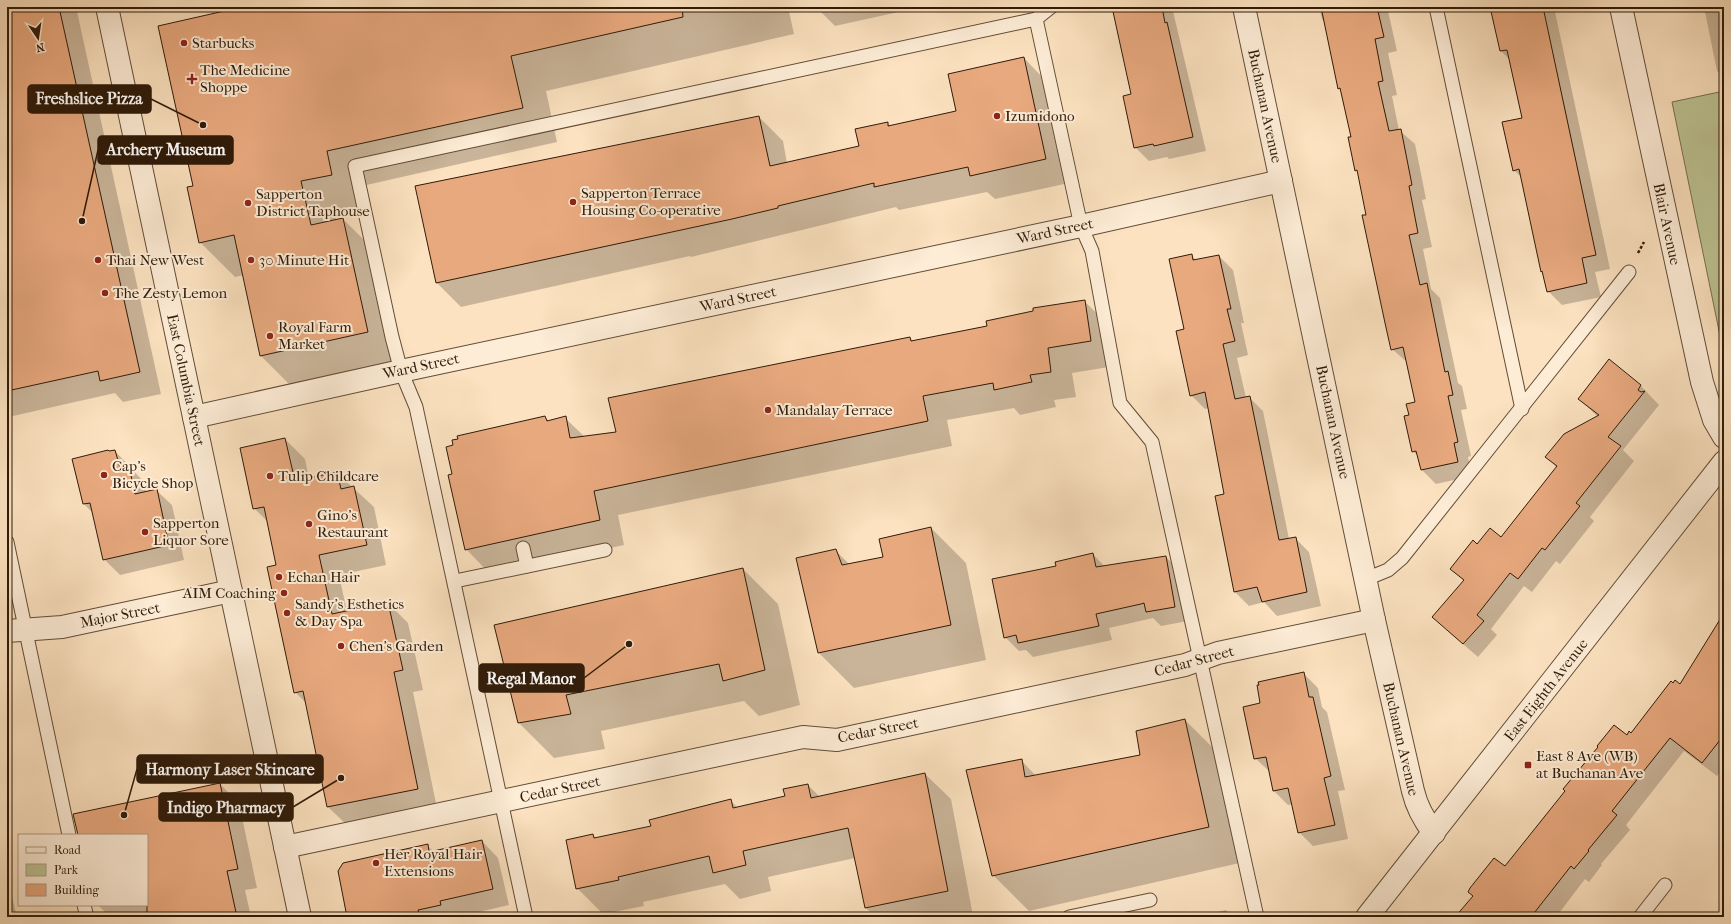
<svg xmlns="http://www.w3.org/2000/svg" width="1731" height="924" font-family="'IM FELL French Canon',serif">
<style>
.green{fill:#bdc393;stroke:#766f4e}
.shadow{fill:#0003}
.building{fill:#e9a97f;stroke:#2f1b09}
.lines{fill:none;stroke-linecap:round;stroke-linejoin:round}
.service-casing{stroke:#624d37;stroke-width:15}
.minor-casing{stroke:#624d37;stroke-width:24}
.tertiary-casing{stroke:#624d37;stroke-width:24}
.path{stroke:#2f1b09;stroke-width:2.5;stroke-dasharray:3 2;stroke-linecap:butt}
.service{stroke:#fdecd6;stroke-width:13}
.minor{stroke:#fdecd6;stroke-width:22}
.tertiary{stroke:#fdecd6;stroke-width:22}
.poi-dot{fill:#8f2418;stroke:#fdecd6;stroke-width:1.5}
.labels{text-anchor:middle;stroke-width:4;stroke-linejoin:round;paint-order:stroke}
.poi-label{font-size:15px;fill:#2f1b09;stroke:#fdecd6;text-anchor:start}
.street-label{font-size:15px;fill:#2f1b09;stroke:#fdecd6}
.leader{fill:none;stroke:#2f1b09;stroke-width:1.5}
.callout-dot{fill:#2f1b09;stroke:#fdecd6;stroke-width:1.5}
.callout{fill:#2f1b09;stroke:#2f1b09;stroke-width:1.5}
.callout-label{font-size:16px;text-anchor:middle;font-weight:bold;fill:#fff}
</style>
<rect width="100%" height="100%" fill="#fce2c0"/>
<filter id="stains"><feTurbulence type="fractalNoise" baseFrequency=".005" numOctaves="4"/><feColorMatrix values="0 0 0 0 .2 0 0 0 0 .09 0 0 0 0 .02 0 0 0 .5 -.17"/></filter>
<radialGradient id="worn" r=".72"><stop offset=".6" stop-color="#630" stop-opacity="0"/><stop offset="1" stop-color="#630" stop-opacity=".3"/></radialGradient>
<polygon class="green" points="1724,91 1724,355 1672,102"/>
<g class="shadow">
<polygon points="7,7 76,7 161,394 123,402 115,393 13,416 7,410"/>
<polygon points="247,7 788,7 794,34 546,91 557,142 362,186 367,209 336,216 336,220 343,219 378,254 403,367 296,391 261,356 244,275 235,277 200,242 194,186"/>
<polygon points="816,7 921,7 835,26"/>
<polygon points="1113,7 1172,7 1206,151 1169,159 1167,157 1149,161 1135,147 1132,95"/>
<polygon points="1319,7 1391,7 1391,10 1388,11 1397,51 1388,53 1397,95 1392,96 1399,130 1415,144 1426,199 1422,200 1432,247 1423,249 1431,289 1440,298 1458,383 1462,386 1467,409 1461,410 1471,456 1468,457 1472,476 1436,484 1422,470 1419,457 1413,451 1410,416 1416,402 1408,363 1392,349 1359,173 1356,170 1352,137 1341,90 1339,88 1326,23 1322,19"/>
<polygon points="1489,7 1554,7 1610,269 1595,272 1601,297 1562,305 1548,291 1544,274 1542,271 1522,178 1514,170 1524,118 1510,60 1501,51 1493,14"/>
<polygon points="1704,7 1724,7 1724,78 1717,71"/>
<polygon points="1024,58 1047,82 1069,183 995,199 987,192 899,210 896,207 691,257 690,256 461,307 437,283 416,186 759,117 783,141 787,163 860,147 887,123 891,126 957,112"/>
<polygon points="1191,255 1197,261 1219,256 1233,270 1244,323 1241,323 1248,355 1237,358 1246,398 1249,397 1263,411 1289,539 1295,538 1309,552 1321,606 1277,616 1264,602 1249,606 1235,592 1225,495 1209,408 1205,409 1191,395 1186,330"/>
<polygon points="1084,301 1109,325 1115,366 1072,373 1076,397 1054,400 1056,407 1020,415 1014,408 947,420 952,446 618,515 624,545 490,574 466,549 545,417 549,421 565,418 585,437 617,433 910,338 913,342 988,327"/>
<polygon points="1610,361 1641,386 1659,405 1623,450 1634,461 1590,517 1594,521 1560,564 1556,561 1532,592 1524,586 1491,629 1497,635 1478,657 1448,631 1464,581 1452,569 1477,545 1501,538 1557,468 1547,457 1598,417 1579,399"/>
<polygon points="285,439 305,459 309,479 337,473 374,507 386,565 339,575 347,612 388,603 408,623 423,690 413,692 437,808 348,826 328,807 307,704 295,692 278,566 268,522 254,508"/>
<polygon points="115,451 144,482 146,492 156,490 172,505 184,560 120,575 104,559 94,514 84,504"/>
<polygon points="931,528 966,563 986,660 854,688 819,653 835,550 850,565 884,558"/>
<polygon points="1093,554 1105,567 1166,557 1180,571 1188,621 1161,626 1153,618 1109,628 1112,640 1033,657 1026,650 1019,651 1005,637 1057,567"/>
<polygon points="743,569 778,604 800,705 759,716 744,701 601,731 605,749 554,758 519,723"/>
<polygon points="1724,615 1724,767 1717,776 1684,751 1626,825 1630,830 1601,864 1602,865 1589,882 1585,879 1556,917 1456,917 1627,736 1631,734 1680,685"/>
<polygon points="1304,674 1318,688 1322,707 1327,712 1345,790 1338,791 1348,839 1313,846 1299,832 1293,804 1288,805 1274,791 1270,772 1255,758 1261,704"/>
<polygon points="1185,720 1220,755 1244,862 1029,911 993,875 1021,760 1036,776 1141,755"/>
<polygon points="925,774 951,799 973,916 875,917 866,908 855,858 768,877 771,891 740,899 725,884 643,902 644,906 603,914 577,888 592,835 596,838 652,827 730,800 738,808 786,797 808,785 820,797"/>
<polygon points="220,784 239,803 257,888 245,890 251,917 144,917 143,912 118,917 110,917 98,905 147,905 147,835 79,835"/>
<polygon points="482,841 498,858 509,905 457,917 348,917 427,845 434,852"/>
<polygon points="7,876 7,877 17,917 7,917"/>
<polygon points="1226,910 1233,917 1193,917"/>
</g>
<g class="building">
<polygon points="7,7 59,7 140,372 100,381 98,371 7,391"/>
<polygon points="242,7 682,7 683,17 511,56 523,108 327,151 332,175 301,181 311,225 343,218 368,332 260,356 234,235 199,243 187,187 193,186 158,26"/>
<polygon points="1112,7 1162,7 1165,23 1167,22 1193,137 1154,146 1153,144 1134,148 1123,96 1131,94"/>
<polygon points="1321,7 1377,7 1384,37 1375,39 1383,81 1378,82 1389,131 1401,129 1412,185 1409,186 1418,233 1409,235 1420,285 1427,283 1445,372 1448,371 1453,395 1448,396 1458,442 1454,443 1458,462 1421,470 1416,451 1412,452 1404,416 1409,415 1406,404 1415,402 1403,347 1391,350 1385,323 1362,215 1366,215 1357,170 1355,171 1348,137 1351,137 1340,88 1338,89"/>
<polygon points="1490,7 1543,7 1596,255 1582,258 1587,283 1547,292 1542,271 1541,272 1519,169 1513,171 1502,122 1522,118 1507,50 1500,51"/>
<polygon points="1024,57 1046,159 970,176 968,167 874,187 874,183 778,206 778,208 732,219 436,283 415,186 759,116 770,166 859,146 855,129 888,122 888,126 956,111 948,74"/>
<polygon points="1192,254 1193,260 1219,255 1231,309 1227,309 1235,341 1223,344 1235,399 1250,396 1279,540 1296,537 1307,592 1262,602 1257,587 1234,592 1215,496 1224,494 1205,392 1190,396 1176,331 1184,329 1169,259"/>
<polygon points="1085,300 1091,341 1048,348 1051,372 1030,375 1032,382 994,390 993,383 923,396 928,421 594,491 600,520 465,550 448,475 452,474 446,447 453,445 452,440 458,439 457,436 545,416 547,421 566,416 570,438 616,432 608,398 910,337 911,341 987,326 986,321 1033,311 1033,308"/>
<polygon points="1609,359 1641,385 1638,390 1641,392 1645,391 1608,437 1621,446 1576,503 1580,506 1545,550 1542,548 1518,579 1510,573 1477,615 1484,621 1463,644 1432,617 1464,580 1450,569 1473,540 1477,544 1490,528 1501,537 1557,466 1545,457 1564,434 1599,415 1578,399"/>
<polygon points="285,438 295,481 337,472 341,489 354,486 367,545 319,555 332,614 388,602 403,670 394,672 418,789 327,807 303,691 294,693 267,567 276,565 264,507 253,509 240,448"/>
<polygon points="108,450 109,451 115,450 120,468 129,466 135,494 157,489 169,545 103,560 90,503 83,504 72,459"/>
<polygon points="931,527 951,625 818,653 796,558 836,549 842,565 883,557 879,539"/>
<polygon points="1093,553 1096,567 1166,556 1175,607 1146,612 1144,603 1141,604 1096,614 1099,626 1018,643 1016,635 1004,638 992,579 1056,566 1055,562"/>
<polygon points="743,568 765,670 723,681 719,664 566,695 571,714 518,723 494,625"/>
<polygon points="1724,613 1724,735 1702,763 1670,738 1612,811 1617,815 1588,850 1589,851 1574,869 1571,866 1531,917 1455,917 1473,896 1468,892 1470,888 1494,858 1505,866 1565,791 1563,789 1598,747 1597,746 1614,725 1627,735 1629,731 1631,733 1671,681 1673,683 1675,680 1680,684"/>
<polygon points="1304,672 1309,697 1313,697 1331,776 1324,778 1335,825 1298,833 1288,788 1273,791 1266,757 1254,759 1243,707 1260,703 1257,685 1259,685 1258,682"/>
<polygon points="1185,719 1209,827 992,876 966,770 1022,759 1025,777 1140,755 1136,731"/>
<polygon points="925,773 948,891 865,908 848,828 743,851 746,865 713,873 709,856 618,877 619,880 576,889 566,840 593,834 594,838 651,826 649,820 731,799 733,808 785,796 783,789 808,784 811,798"/>
<polygon points="220,783 238,869 227,871 237,917 147,917 147,835 78,835 73,814"/>
<polygon points="482,840 493,889 440,901 441,905 418,910 420,917 347,917 338,871 343,863 428,844 429,852"/>
</g>
<g class="lines">
<defs>
<g id="service">
<polyline points="1436,7 1522,409"/>
<polyline points="1036,19 1081,226 1092,251 1120,403 1152,442 1257,917"/>
<polyline points="7,542 69,835"/>
<polyline points="523,548 527,566"/>
<polyline points="1366,579 1388,570 1402,558 1629,272"/>
<polyline points="455,581 605,550"/>
<polyline points="84,905 87,917"/>
<polyline points="526,917 416,407 401,371 392,337 355,166 1036,19 1051,7"/>
<polyline points="1069,917 1150,900"/>
<polyline points="1640,917 1665,885"/>
</g>
<g id="minor">
<path d="M1244 7 1374 620 1413 791C1417 808 1424 820 1434 833"/>
<polyline points="1621,7 1702,382 1714,420 1724,437"/>
<polyline points="194,417 401,371 1081,226 1281,181"/>
<polyline points="7,631 62,627 231,591"/>
<polyline points="285,847 803,737 837,740 1185,665 1218,653 1374,620"/>
</g>
<g id="tertiary">
<polyline points="107,7 300,917"/>
<polyline points="1367,917 1724,462"/>
</g>
</defs>
<use href="#service" class="service-casing"/>
<use href="#minor" class="minor-casing"/>
<use href="#tertiary" class="tertiary-casing"/>
<polyline class="path" points="1638,253 1644,242"/>
<use href="#service" class="service"/>
<use href="#minor" class="minor"/>
<use href="#tertiary" class="tertiary"/>
</g>
<g class="poi-dot">
<circle cx="184" cy="43" r="4"/>
<path d="M190 73h4v4h4v4h-4v4h-4v-4h-4v-4h4z"/>
<circle cx="997" cy="116" r="4"/>
<circle cx="573" cy="202" r="4"/>
<circle cx="248" cy="203" r="4"/>
<circle cx="98" cy="260" r="4"/>
<circle cx="251" cy="260" r="4"/>
<circle cx="105" cy="293" r="4"/>
<circle cx="270" cy="336" r="4"/>
<circle cx="768" cy="410" r="4"/>
<circle cx="104" cy="475" r="4"/>
<circle cx="270" cy="476" r="4"/>
<circle cx="309" cy="524" r="4"/>
<circle cx="145" cy="532" r="4"/>
<circle cx="279" cy="577" r="4"/>
<circle cx="284" cy="593" r="4"/>
<circle cx="287" cy="613" r="4"/>
<circle cx="341" cy="646" r="4"/>
<rect x="1524" y="761" width="8" height="8" rx="2"/>
<circle cx="376" cy="863" r="4"/>
</g>
<g class="labels">
<g class="poi-label">
<text x="192" y="48">Starbucks</text>
<text x="200" y="75">The Medicine<tspan x="200" dy="17">Shoppe</tspan></text>
<text x="1005" y="121">Izumidono</text>
<text x="581" y="198">Sapperton Terrace<tspan x="581" dy="17">Housing Co-operative</tspan></text>
<text x="256" y="199">Sapperton<tspan x="256" dy="17">District Taphouse</tspan></text>
<text x="106" y="265">Thai New West</text>
<text x="259" y="265">30 Minute Hit</text>
<text x="113" y="298">The Zesty Lemon</text>
<text x="278" y="332">Royal Farm<tspan x="278" dy="17">Market</tspan></text>
<text x="776" y="415">Mandalay Terrace</text>
<text x="112" y="471">Cap's<tspan x="112" dy="17">Bicycle Shop</tspan></text>
<text x="278" y="481">Tulip Childcare</text>
<text x="317" y="520">Gino's<tspan x="317" dy="17">Restaurant</tspan></text>
<text x="153" y="528">Sapperton<tspan x="153" dy="17">Liquor Sore</tspan></text>
<text x="287" y="582">Echan Hair</text>
<text x="276" y="598" text-anchor="end">AIM Coaching</text>
<text x="295" y="609">Sandy's Esthetics<tspan x="295" dy="17">&amp; Day Spa</tspan></text>
<text x="349" y="651">Chen's Garden</text>
<text x="1536" y="761">East 8 Ave (WB)<tspan x="1536" dy="17">at Buchanan Ave</tspan></text>
<text x="384" y="859">Her Royal Hair<tspan x="384" dy="17">Extensions</tspan></text>
</g>
<g class="street-label">
<text transform="translate(1265 106) rotate(78)" y="5">Buchanan Avenue</text>
<text transform="translate(1667 224) rotate(78)" y="5">Blair Avenue</text>
<text transform="translate(1055 231) rotate(-12)" y="5">Ward Street</text>
<text transform="translate(738 299) rotate(-12)" y="5">Ward Street</text>
<text transform="translate(421 366) rotate(-12)" y="5">Ward Street</text>
<text transform="translate(186 380) rotate(78)" y="5">East Columbia Street</text>
<text transform="translate(1333 422) rotate(78)" y="5">Buchanan Avenue</text>
<text transform="translate(120 615) rotate(-11)" y="5">Major Street</text>
<text transform="translate(1194 661) rotate(-15)" y="5">Cedar Street</text>
<text transform="translate(1546 690) rotate(-52)" y="5">East Eighth Avenue</text>
<text transform="translate(878 730) rotate(-11)" y="5">Cedar Street</text>
<text transform="translate(1401 739) rotate(77)" y="5">Buchanan Avenue</text>
<text transform="translate(560 789) rotate(-12)" y="5">Cedar Street</text>
</g>
</g>
<path class="leader" d="M203 125L151 99M82 221L98 150M629 644L584 678M124 815L137 769M341 778L293 807"/>
<g class="callout-dot">
<circle cx="203" cy="125" r="4"/>
<circle cx="82" cy="221" r="4"/>
<circle cx="629" cy="644" r="4"/>
<circle cx="124" cy="815" r="4"/>
<circle cx="341" cy="778" r="4"/>
</g>
<g class="callout">
<rect x="28" y="85" width="123" height="28" rx="4"/>
<rect x="98" y="136" width="135" height="28" rx="4"/>
<rect x="479" y="664" width="105" height="28" rx="4"/>
<rect x="137" y="755" width="186" height="28" rx="4"/>
<rect x="159" y="793" width="134" height="28" rx="4"/>
</g>
<g class="callout-label">
<text x="89" y="104">Freshslice Pizza</text>
<text x="166" y="155">Archery Museum</text>
<text x="531" y="684">Regal Manor</text>
<text x="230" y="775">Harmony Laser Skincare</text>
<text x="226" y="813">Indigo Pharmacy</text>
</g>
<rect width="1731" height="924" fill="none" stroke="#fce2c0" stroke-width="24"/>
<rect x="8" y="8" width="1715" height="908" fill="none" stroke="#2f1b09" stroke-width="2"/>
<rect x="12" y="12" width="1707" height="900" fill="none" stroke="#2f1b09"/>
<rect x="18" y="834" width="130" height="72" fill="#fdecd6" stroke="#ab9884"/>
<rect x="26" y="847" width="20" height="6" fill="#fdecd6" stroke="#ab9884"/>
<text x="54" y="854" font-size="12" fill="#2f1b09">Road</text>
<rect x="26" y="864" width="20" height="12" fill="#bdc393" stroke="#ab9884"/>
<text x="54" y="874" font-size="12" fill="#2f1b09">Park</text>
<rect x="26" y="884" width="20" height="12" fill="#e9a97f" stroke="#ab9884"/>
<text x="54" y="894" font-size="12" fill="#2f1b09">Building</text>
<g transform="translate(38 38) rotate(167)" stroke="#fdecd6" stroke-width="3" paint-order="stroke">
<path d="M0-3L7 15L0 10L-7 15Z" fill="#2f1b09"/>
<text y="-6" font-size="11" font-weight="bold" text-anchor="middle" fill="#2f1b09">N</text>
</g>
<rect width="100%" height="100%" filter="url(#stains)"/>
<rect width="100%" height="100%" fill="url(#worn)"/>
</svg>
